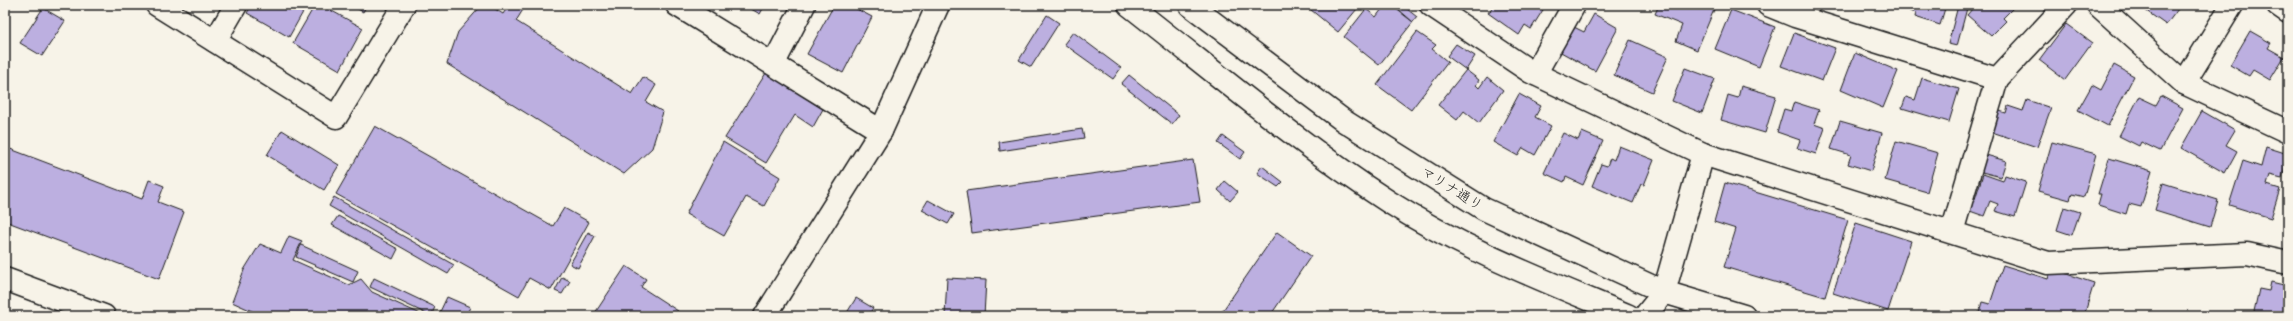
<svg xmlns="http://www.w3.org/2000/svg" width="2293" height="321" font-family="'Indie Flower','Klee One',sans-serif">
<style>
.building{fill:#bcafe0;stroke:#1c1c1c}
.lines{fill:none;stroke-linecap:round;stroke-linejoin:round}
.minor-casing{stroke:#1c1c1c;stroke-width:25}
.minor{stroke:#f7f3e8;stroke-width:22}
.labels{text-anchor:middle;stroke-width:3;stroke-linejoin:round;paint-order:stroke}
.street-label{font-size:14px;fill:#1c1c1c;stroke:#f7f3e8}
</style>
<rect width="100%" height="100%" fill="#f7f3e8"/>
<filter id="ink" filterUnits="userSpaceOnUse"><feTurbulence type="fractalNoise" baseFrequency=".025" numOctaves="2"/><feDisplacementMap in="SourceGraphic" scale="8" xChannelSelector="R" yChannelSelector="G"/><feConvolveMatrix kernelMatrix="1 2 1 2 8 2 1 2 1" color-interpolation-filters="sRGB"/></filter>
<g filter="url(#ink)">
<g class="building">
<polygon points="252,5 307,5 289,37 247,13"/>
<polygon points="315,5 321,5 363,28 340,70 293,43"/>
<polygon points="351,5 367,5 363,12"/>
<polygon points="482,5 489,5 503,14 509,5 519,5 524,8 516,21 632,94 643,77 656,85 646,102 663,112 652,148 624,174 447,64 458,32"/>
<polygon points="744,5 765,5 760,14"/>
<polygon points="834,5 849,5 872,17 843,73 807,54"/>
<polygon points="1305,5 1352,5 1357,9 1338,32"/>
<polygon points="1385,5 1391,5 1413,22 1379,65 1344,37 1366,9 1376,17"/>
<polygon points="1402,5 1417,17 1413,22 1398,9"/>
<polygon points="1494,5 1546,5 1531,29 1525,25 1519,35 1488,13"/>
<polygon points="1659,5 1716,5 1697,50 1676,41 1682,25 1655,14"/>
<polygon points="1905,5 1946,5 1940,25 1915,17 1916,13 1904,9"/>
<polygon points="1970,5 2016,5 2003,18 2006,21 1991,36 1967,15 1973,8"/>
<polygon points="2138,5 2181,5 2166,25"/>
<polygon points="1958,6 1967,8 1957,46 1948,44"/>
<polygon points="43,8 65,21 42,56 20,43"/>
<polygon points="1731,10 1775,27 1759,67 1715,49"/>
<polygon points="1594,14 1618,28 1595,71 1559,51 1572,26 1584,32"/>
<polygon points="1047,15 1059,23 1031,67 1019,60"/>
<polygon points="2066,24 2092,43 2065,80 2039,60"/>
<polygon points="2250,31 2271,43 2268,48 2284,57 2270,80 2253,70 2249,76 2230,65"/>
<polygon points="1073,32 1121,68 1113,79 1064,44"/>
<polygon points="1417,32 1436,45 1432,49 1448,62 1411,110 1377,85"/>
<polygon points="1794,33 1835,48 1822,81 1781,66"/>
<polygon points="1630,40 1668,57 1652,92 1614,75"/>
<polygon points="1456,44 1475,56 1466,70 1447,56"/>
<polygon points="1855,53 1898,71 1883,108 1841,90"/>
<polygon points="2114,65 2134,76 2108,126 2078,110 2092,85 2101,90"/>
<polygon points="1685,68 1715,79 1702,113 1672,101"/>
<polygon points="1466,70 1479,80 1476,85 1479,88 1487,77 1503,90 1479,123 1464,111 1457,120 1438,105"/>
<polygon points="766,73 823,109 813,127 795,115 766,163 725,138"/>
<polygon points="1129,75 1179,115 1172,124 1121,84"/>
<polygon points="1922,78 1959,89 1949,122 1902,108 1906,97 1915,100"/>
<polygon points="1741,86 1776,96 1765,133 1721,120 1728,95 1738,98"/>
<polygon points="1519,94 1541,106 1535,117 1551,126 1535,155 1523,148 1518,156 1493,142"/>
<polygon points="2161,96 2183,108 2160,151 2141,142 2139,146 2119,136 2139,97 2156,105"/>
<polygon points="2027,100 2051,108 2037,147 1989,131 1996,110 2006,113 2008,106 2023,111"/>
<polygon points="1794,102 1819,110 1814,124 1825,128 1816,154 1797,148 1800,140 1777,132 1784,109 1791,111"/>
<polygon points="2202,111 2235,130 2226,145 2237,151 2225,173 2181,148"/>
<polygon points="1840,121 1882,133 1871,171 1848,164 1851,155 1831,149"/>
<polygon points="375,126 553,226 564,208 589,222 551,290 529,278 519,296 336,194"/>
<polygon points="1082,129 1084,138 1000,151 999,142"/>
<polygon points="282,130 339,165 324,190 267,155"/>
<polygon points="1582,132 1603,141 1583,185 1566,177 1564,182 1544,173 1563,133 1578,140"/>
<polygon points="1223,136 1245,152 1240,159 1218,143"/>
<polygon points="1896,141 1938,153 1927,192 1885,180"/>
<polygon points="723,142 780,177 764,206 746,197 724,236 686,214"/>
<polygon points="2052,142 2096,154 2084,197 2072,194 2070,200 2038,191"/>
<polygon points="1619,146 1654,160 1644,185 1641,184 1633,203 1592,186 1601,164 1607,166 1610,158 1614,160"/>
<polygon points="5,147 142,199 149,180 164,186 158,202 184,212 159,279 5,221"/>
<polygon points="2266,147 2288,154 2282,178 2270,175 2267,185 2280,189 2271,218 2229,205 2243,161 2261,167"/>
<polygon points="1983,154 2006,161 2001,177 1978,171"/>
<polygon points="2109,158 2152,171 2141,207 2129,204 2126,214 2098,205 2101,194 2098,194"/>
<polygon points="1193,160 1200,202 972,233 966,191"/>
<polygon points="1262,166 1283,182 1278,187 1257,173"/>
<polygon points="1983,174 2003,181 2005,175 2026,182 2015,217 1995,211 1998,204 1990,201 1984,216 1967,210 1971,198 1975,199"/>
<polygon points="1225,181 1238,192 1230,201 1218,190"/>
<polygon points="1725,183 1848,220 1825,297 1724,267 1736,229 1714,222"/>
<polygon points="2163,183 2218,200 2210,227 2155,210"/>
<polygon points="334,197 454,265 448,274 329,206"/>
<polygon points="928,200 954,214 948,224 922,210"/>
<polygon points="2064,207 2080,212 2072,235 2057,230"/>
<polygon points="338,216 398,249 393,259 332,225"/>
<polygon points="1856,223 1911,241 1888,311 1833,293"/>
<polygon points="588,232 595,236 578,268 570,264"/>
<polygon points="1277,232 1311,256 1270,316 1219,316"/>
<polygon points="289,236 302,241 293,260 349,285 361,279 372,292 425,316 263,316 232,302 244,270 260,244 281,253"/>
<polygon points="301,245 358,271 353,282 296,257"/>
<polygon points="2003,265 2048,279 2051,269 2094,283 2084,316 1978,316 1982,302 1990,304"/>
<polygon points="626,266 646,279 641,287 678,311 675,316 593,316"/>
<polygon points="562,277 570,281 562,294 555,291"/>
<polygon points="374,278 435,307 431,316 370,287"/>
<polygon points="947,278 986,280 984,316 945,316"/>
<polygon points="2271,282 2288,286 2288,316 2253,316 2259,289 2269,291"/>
<polygon points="447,297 470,307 466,316 438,316"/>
<polygon points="856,298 873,308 868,316 845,316"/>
</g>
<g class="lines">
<defs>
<g id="minor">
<polyline points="157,5 336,117 404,5"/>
<polyline points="677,5 881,131"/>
<path d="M1129 5C1215 72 1298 143 1389 202 1464 250 1548 282 1629 316"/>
<polyline points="1190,5 1344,121 1484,209 1664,292 1744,316"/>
<polyline points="1431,5 1531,72 1703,154 2048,263 2247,254 2288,263"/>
<polyline points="1768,5 1795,16 1997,79 2066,5"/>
<polyline points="2098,5 2184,83 2288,132"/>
<polyline points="2278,5 2288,12"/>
<polyline points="215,41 236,5"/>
<polyline points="774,63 804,5"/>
<polyline points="1535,74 1574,5"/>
<polyline points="2184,83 2232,5"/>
<polyline points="1952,232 1997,79"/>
<polyline points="5,279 104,316"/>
<polyline points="765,316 881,131 938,5"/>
<polyline points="1645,316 1664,292 1703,154"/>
</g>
</defs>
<use href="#minor" class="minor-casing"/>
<use href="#minor" class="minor"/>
</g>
</g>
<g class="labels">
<g class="street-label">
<text transform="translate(1452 188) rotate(32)" y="5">マリナ通り</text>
</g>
</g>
<rect width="2293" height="321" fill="none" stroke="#f7f3e8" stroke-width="20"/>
<rect x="10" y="10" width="2273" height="301" fill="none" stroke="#1c1c1c" stroke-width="1.5" filter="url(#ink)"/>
</svg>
